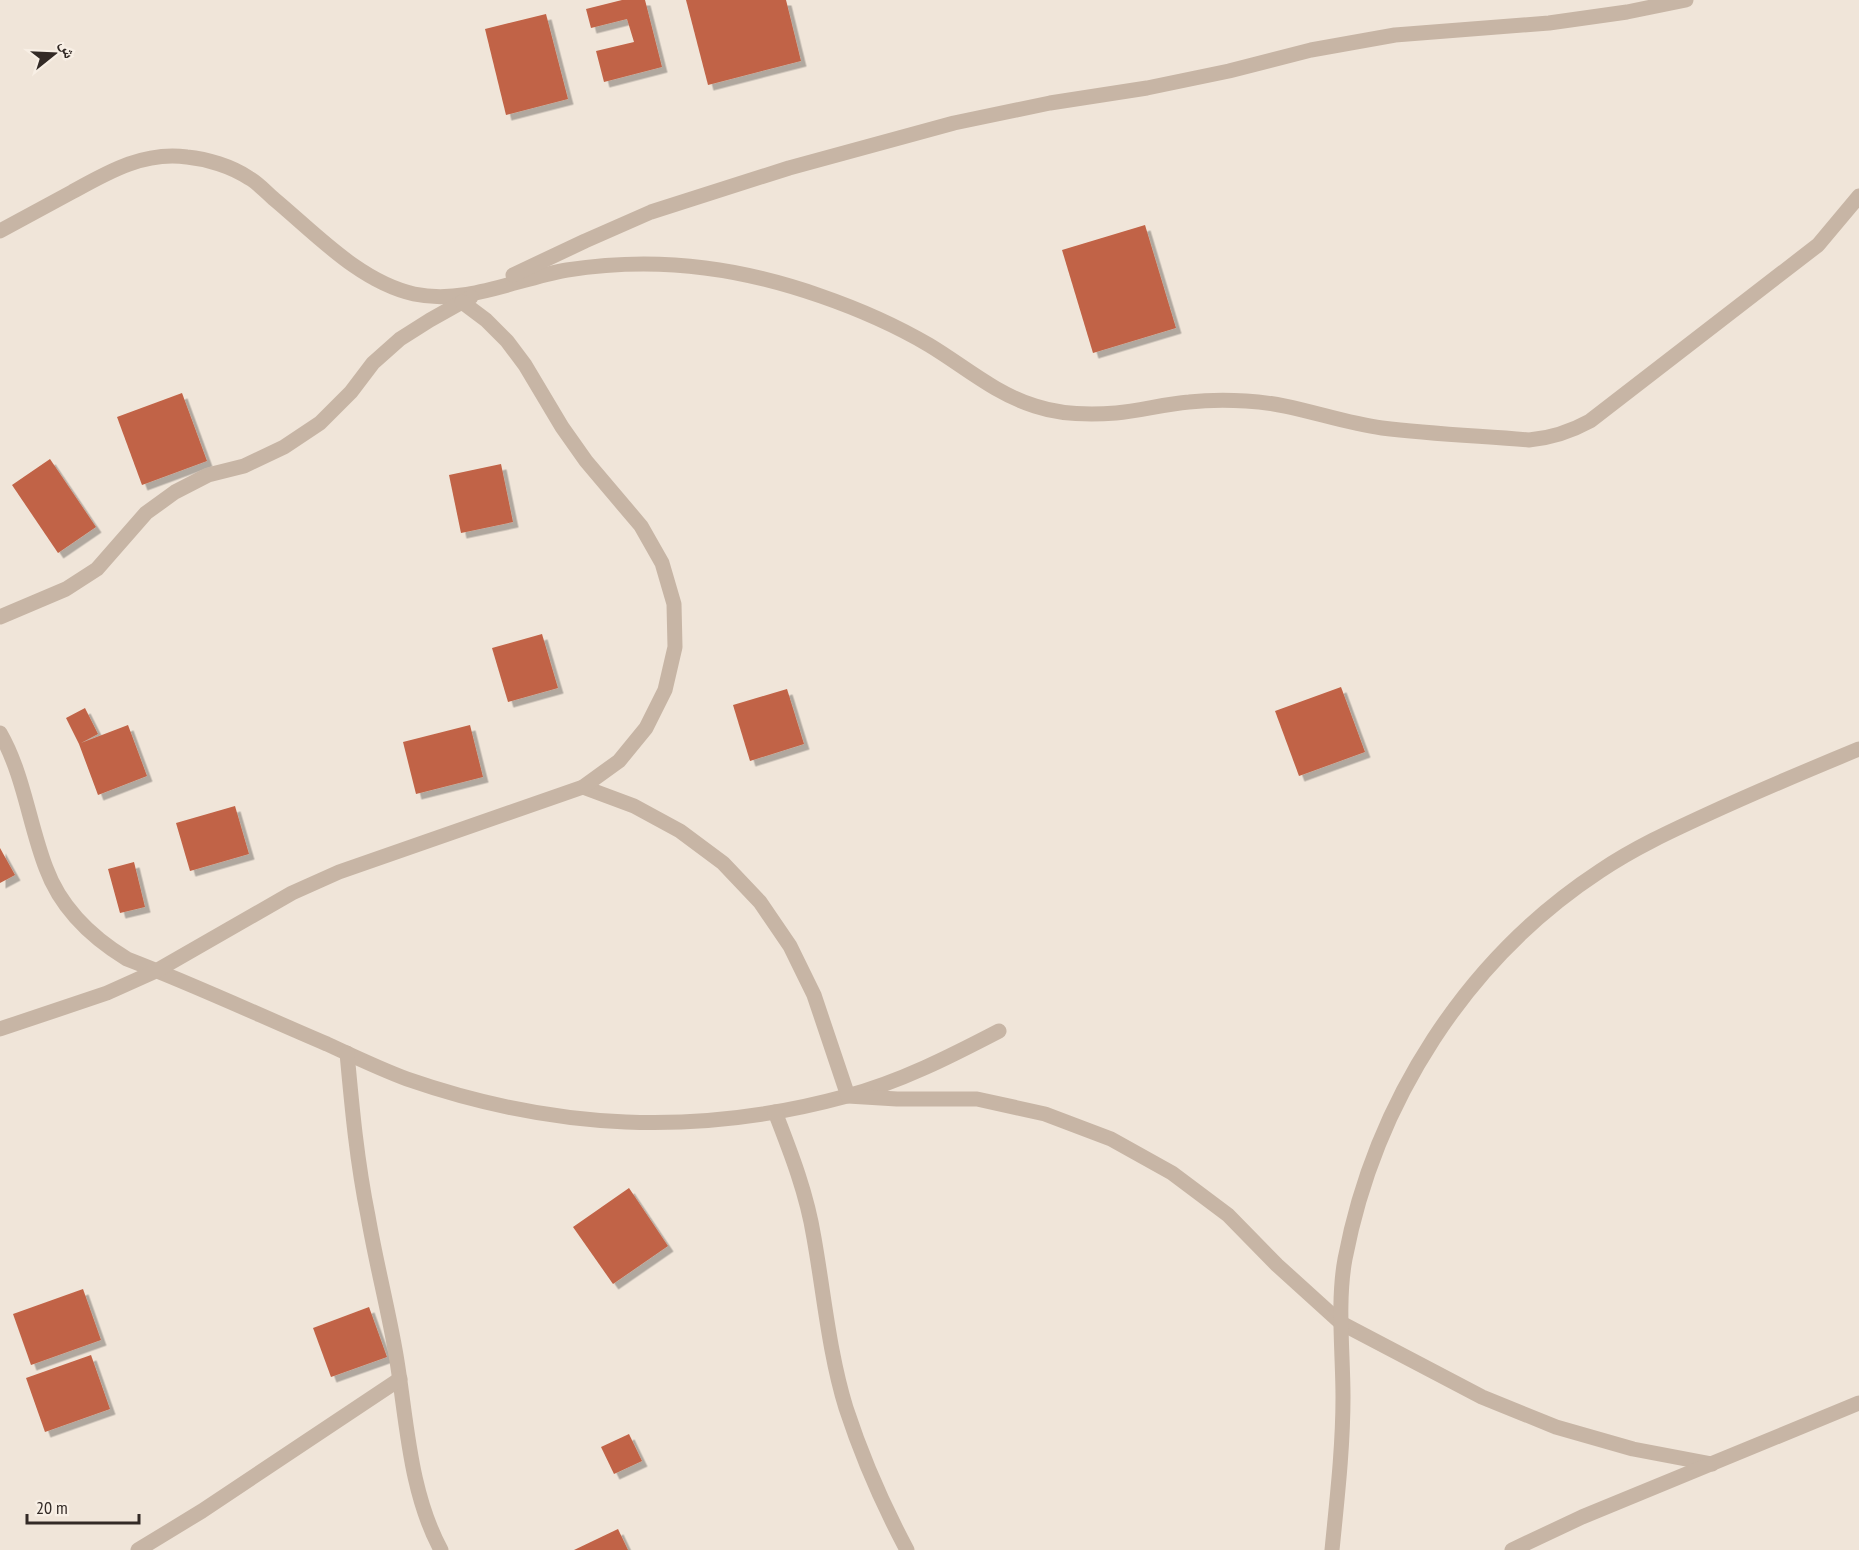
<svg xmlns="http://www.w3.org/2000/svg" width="1859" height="1550" font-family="'PT Sans Narrow','Noto Naskh Arabic',sans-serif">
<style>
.building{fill:#c16346;filter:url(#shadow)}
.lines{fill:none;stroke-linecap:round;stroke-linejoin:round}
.minor{stroke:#c7b5a5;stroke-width:15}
</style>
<defs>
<filter id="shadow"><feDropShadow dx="5.5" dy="5.5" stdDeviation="0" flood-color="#0004"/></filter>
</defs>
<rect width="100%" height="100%" fill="#f0e5d9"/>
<g class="building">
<polygon points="622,0 645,0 662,67 604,82 596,51 634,42 627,19 591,28 586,9"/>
<polygon points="686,0 786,0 801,61 708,85"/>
<polygon points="546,14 568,99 506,115 485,29"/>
<polygon points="1145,225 1176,328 1093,353 1062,250"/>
<polygon points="182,393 207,461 142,485 117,417"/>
<polygon points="50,459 96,527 58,553 12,485"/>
<polygon points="501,464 513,522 461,533 449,475"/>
<polygon points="542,634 558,688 508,702 492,648"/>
<polygon points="1341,687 1365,752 1299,776 1275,711"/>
<polygon points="787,689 804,744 750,761 733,705"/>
<polygon points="85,708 98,734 81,743 128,725 147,776 98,795 79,744 66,718"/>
<polygon points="470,725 483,777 416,794 403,742"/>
<polygon points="235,806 249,854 190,871 176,823"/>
<polygon points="0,848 15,875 0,883"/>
<polygon points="134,862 145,907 120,913 108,869"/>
<polygon points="629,1188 668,1246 613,1284 573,1227"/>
<polygon points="83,1289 101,1340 31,1365 13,1314"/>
<polygon points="369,1307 387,1357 331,1377 313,1328"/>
<polygon points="91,1355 110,1409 45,1432 26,1378"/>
<polygon points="629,1434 642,1461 614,1474 601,1447"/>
<polygon points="618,1529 628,1550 574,1550"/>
</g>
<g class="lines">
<g class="minor">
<path d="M0 231C24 218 48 205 72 192 108 172 144 151 187 157 207 159 231 166 249 178 258 183 266 192 274 199 316 234 360 282 414 294 466 305 516 279 567 270 612 263 660 262 705 268 778 277 866 308 929 345 964 366 994 393 1035 406 1059 414 1091 415 1116 413 1140 411 1164 404 1189 402 1208 400 1227 400 1246 401 1293 403 1336 422 1382 428 1431 434 1481 436 1529 440 1552 438 1570 432 1590 421L1818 245 1859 196"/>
<polyline points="513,275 585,241 651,212 789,168 954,123 1050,103 1147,88 1229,71 1311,50 1395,35 1549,23 1627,12 1686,0"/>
<polyline points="0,617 66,589 97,569 146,513 175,492 208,475 244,466 284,447 320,423 351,392 373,363 400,339 430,320 471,297"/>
<path d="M0 733C24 775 29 824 46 868 61 909 91 937 127 959 195 985 261 1016 327 1044 353 1056 380 1069 407 1079 554 1130 697 1137 847 1096 900 1082 951 1056 999 1031"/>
<polyline points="583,787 634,806 680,831 723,863 760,902 790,946 814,995 848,1096 897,1099 977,1099 1045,1114 1111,1139 1172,1173 1228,1215 1277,1265 1341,1323 1482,1397 1556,1427 1633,1449 1712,1464"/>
<polyline points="0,1029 107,993 156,971 292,893 339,872 583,787 619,761 646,728 665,690 675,647 674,604 662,563 641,526 586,461 562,427 525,365 507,341 486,320 462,302"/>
<path d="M347 1053C352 1108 357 1162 368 1216 376 1263 388 1308 396 1355 407 1420 409 1491 441 1550"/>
<path d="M775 1112C791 1153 807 1194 814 1238 824 1294 829 1353 846 1408 862 1457 883 1505 907 1550"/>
<polyline points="138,1550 202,1511 400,1379"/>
<path d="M1332 1550C1337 1499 1343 1448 1343 1397 1343 1353 1337 1302 1345 1259 1375 1102 1466 959 1600 871 1634 848 1671 831 1708 814 1758 791 1808 770 1859 749"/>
<polyline points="1512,1550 1582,1517 1859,1403"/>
</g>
</g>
<g transform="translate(54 54) rotate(72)" stroke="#f8efe5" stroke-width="4.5" paint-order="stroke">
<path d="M0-4.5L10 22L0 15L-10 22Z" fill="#332a26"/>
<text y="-9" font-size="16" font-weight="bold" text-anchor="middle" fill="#332a26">ش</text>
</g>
<path d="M27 1514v9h112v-9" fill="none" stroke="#332a26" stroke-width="3"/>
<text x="36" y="1514" font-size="18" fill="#332a26" stroke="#f8efe5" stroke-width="4.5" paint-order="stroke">20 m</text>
</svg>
